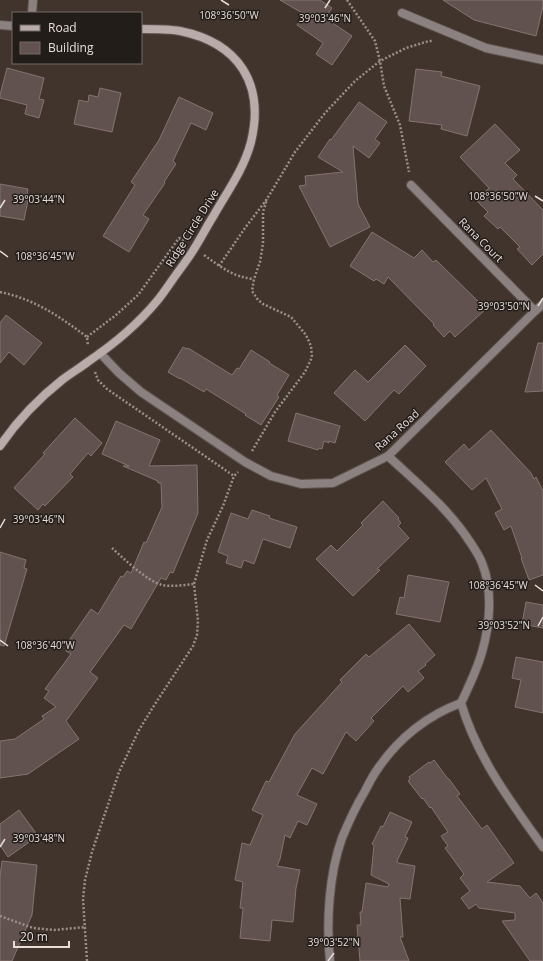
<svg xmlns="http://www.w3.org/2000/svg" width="543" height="961" font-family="'Open Sans',sans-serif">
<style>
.building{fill:#62524f;stroke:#857370}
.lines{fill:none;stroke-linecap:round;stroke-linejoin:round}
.street-casing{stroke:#5f524c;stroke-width:10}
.secondary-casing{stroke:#5f524c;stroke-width:10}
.path{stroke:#9a8f8a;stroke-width:2.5;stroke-dasharray:2 2;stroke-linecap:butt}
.street{stroke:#8a8180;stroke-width:8}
.secondary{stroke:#b8aba9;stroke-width:8}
.ticks{fill:none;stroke:#e6ddd9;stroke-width:1.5}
.labels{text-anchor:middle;stroke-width:3;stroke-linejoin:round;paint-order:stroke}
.street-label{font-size:11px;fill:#e6ddd9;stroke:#231d1a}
.ticks-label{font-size:10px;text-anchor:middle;fill:#e6ddd9;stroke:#231d1a;stroke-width:3;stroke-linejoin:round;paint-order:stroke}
</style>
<rect width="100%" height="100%" fill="#41342d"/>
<g class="building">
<polygon points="280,0 320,0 332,8 325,18 352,36 332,65 316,54 323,43 297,25 304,14"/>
<polygon points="443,0 543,0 543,6 536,36 474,20"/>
<polygon points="7,68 44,78 39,99 44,100 39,118 25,114 27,105 0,98 0,95"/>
<polygon points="416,69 442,72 441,76 480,86 467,136 441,129 442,125 409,121"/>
<polygon points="100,88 121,93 112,132 74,124 79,100 88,102 89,95 98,97"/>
<polygon points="179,97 213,113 206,130 191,123 173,161 176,164 164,182 165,183 143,215 149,219 129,252 103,236 135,185 131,182 159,140"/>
<polygon points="359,102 387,122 375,139 380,143 369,158 353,146 358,204 370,227 330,247 299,186 306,185 305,176 343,172 318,157 330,139 331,140"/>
<polygon points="495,124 520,150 505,163 517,175 513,179 543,210 543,254 532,265 517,249 520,247 500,227 498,229 484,216 488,212 476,200 489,188 460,157"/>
<polygon points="0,184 28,189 26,200 28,200 24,220 0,216"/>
<polygon points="372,232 414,258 422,250 433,262 436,260 486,309 455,337 450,331 444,337 433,325 434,324 388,277 384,284 376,279 374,281 350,266"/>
<polygon points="6,315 42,343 24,365 9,352 0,363 0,323"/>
<polygon points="538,343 543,343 543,391 525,392"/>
<polygon points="405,345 426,366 399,394 394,390 365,421 334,393 355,370 368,382"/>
<polygon points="183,347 187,349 188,348 232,375 237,368 239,369 251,350 270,362 269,363 289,375 277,395 279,397 261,425 245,415 246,414 206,389 204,392 180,378 180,379 168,372"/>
<polygon points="296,413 340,426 335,443 329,441 329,443 324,441 322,449 319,448 318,450 288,441"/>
<polygon points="75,418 102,443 91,456 88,453 70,474 73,477 45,506 43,504 38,510 14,488 45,454 43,453"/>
<polygon points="116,421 160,440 149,466 197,465 198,513 173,573 170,572 166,580 161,578 131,629 124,625 90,672 98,678 66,721 79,739 28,774 0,778 0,741 15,739 44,719 42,716 56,707 44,698 49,691 45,689 71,654 66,651 71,644 68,642 91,609 98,614 121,576 123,577 127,571 131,573 144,542 146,543 162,507 161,483 158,483 158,481 123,466 129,466 102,454"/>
<polygon points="491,430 531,473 534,479 536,477 543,491 543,575 529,580 521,558 522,558 511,526 504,530 495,513 502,509 486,478 472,490 445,462 464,444 469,450"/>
<polygon points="383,501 399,518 398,519 401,523 398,526 409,538 377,569 380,570 353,596 316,559 331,545 337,551 363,525 361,523"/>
<polygon points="252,510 270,516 269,518 297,527 290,548 263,539 254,564 244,560 241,568 226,563 228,556 218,552 231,513 248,519"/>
<polygon points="0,552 26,560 24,568 27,569 4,646 0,645"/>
<polygon points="408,575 449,582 440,622 396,614 400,597 404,598"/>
<polygon points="526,602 543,605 543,628 522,624"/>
<polygon points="409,624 435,655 425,664 426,665 418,671 424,678 408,692 403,686 371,718 374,721 356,741 346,732 323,774 312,768 297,795 317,804 307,825 298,821 290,838 285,835 280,859 277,866 300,870 296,888 293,922 272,920 270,941 240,938 243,908 240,908 243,882 235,880 242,843 250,845 263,815 252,810 266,781 269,782 295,734 342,682 340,680 366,654 369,657"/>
<polygon points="516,657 543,662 543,713 515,707 521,680 512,678"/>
<polygon points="434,760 448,779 449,779 460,794 457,796 482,829 487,825 514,863 487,882 520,886 530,898 536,893 543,903 543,961 530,961 502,921 515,920 515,913 479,908 476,904 469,909 461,898 470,891 460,878 464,874 445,848 448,846 441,836 448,832 431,807 430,808 423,798 422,799 408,781 410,779 409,777 429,762 430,763"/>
<polygon points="19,810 38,836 8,857 0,845 0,824"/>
<polygon points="390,812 412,822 405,837 408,838 397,861 398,863 415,866 410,899 400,898 403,937 400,937 409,961 360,961 357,925 361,925 360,912 362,912 366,883 388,887 389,884 371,875 374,845 372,844 381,826 383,827"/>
<polygon points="2,861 37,865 32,915 12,961 0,961 0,877"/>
</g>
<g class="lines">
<defs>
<g id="street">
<polyline points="32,13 33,0"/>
<polyline points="402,13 486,48 543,60"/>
<polyline points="0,25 13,26"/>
<polyline points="411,185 535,311"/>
<polyline points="100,353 119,373 141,392 245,462 271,476 301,484 333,483 388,456 535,311 543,304"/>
<path d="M388 456C417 483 448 508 470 542 474 548 479 555 482 563 493 590 490 625 482 652 477 670 469 686 461 703 477 757 510 801 543 847"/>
<path d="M330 961C326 922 329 874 342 838 349 821 356 806 365 791 369 783 373 775 379 767 399 738 428 715 461 703"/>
</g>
<path id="secondary" d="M0 446C17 421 38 399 62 380 71 373 80 368 89 361 114 344 138 324 157 301 163 294 168 286 173 279 180 269 188 259 194 249 201 238 207 226 214 215 227 192 244 169 251 142 265 84 239 43 180 31 168 29 154 29 141 29"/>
</defs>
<use href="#street" class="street-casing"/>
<use href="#secondary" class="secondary-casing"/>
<g class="path">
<polyline points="347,0 375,41 380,61 384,86 400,125 409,172"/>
<path d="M204 255C221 267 233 277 254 279"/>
<polyline points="219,266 245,228 267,199 295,152 325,113 355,81 380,61 406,48 429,41 433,41"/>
<path d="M0 292C34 299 59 316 87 337L88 346"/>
<polyline points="87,337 116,315 138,295 179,238 184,241"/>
<polyline points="95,372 98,380 107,389 234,476"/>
<polyline points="252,451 275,412 305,372 312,357 311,346 306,335 291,317 263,304 258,300 252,291 254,279 260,262 263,243 263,212 267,199"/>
<path d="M112 548C124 559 147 581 162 585 172 587 184 585 194 584"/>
<polyline points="0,916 33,928 54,930 86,927"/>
<polyline points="87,961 83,899 85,880 92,852 119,772 139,730 155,704 193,646 197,635 198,621 194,584 207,540 223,506 234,476 238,472"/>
</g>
<use href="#street" class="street"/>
<use href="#secondary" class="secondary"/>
</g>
<path class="ticks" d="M221 0 229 5M325 8 330 0M535 196 543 201M0 208 5 200M0 251 8 257M538 306 543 298M0 528 5 519M535 585 543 591M538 626 543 617M0 640 8 646M0 847 5 839M328 961 334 953"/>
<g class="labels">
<g class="street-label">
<text transform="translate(192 228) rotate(-58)" y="4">Ridge Circle Drive</text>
<text transform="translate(481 240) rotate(45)" y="4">Rana Court</text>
<text transform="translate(397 430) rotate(-42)" y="4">Rana Road</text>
</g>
</g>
<g class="ticks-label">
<text x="229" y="19">108°36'50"W</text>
<text x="325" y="22">39°03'46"N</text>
<text x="498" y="200">108°36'50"W</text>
<text x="39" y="203">39°03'44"N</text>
<text x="45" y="260">108°36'45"W</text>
<text x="504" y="310">39°03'50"N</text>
<text x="39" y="523">39°03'46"N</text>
<text x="498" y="589">108°36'45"W</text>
<text x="504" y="629">39°03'52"N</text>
<text x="45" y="649">108°36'40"W</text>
<text x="39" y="842">39°03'48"N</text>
<text x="334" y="946">39°03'52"N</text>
</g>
<rect x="12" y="12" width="130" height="52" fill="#231d1a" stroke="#716a66"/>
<rect x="20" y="25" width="20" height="6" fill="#b8aba9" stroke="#716a66"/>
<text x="48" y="32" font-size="12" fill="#e6ddd9">Road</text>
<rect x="20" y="42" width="20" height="12" fill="#62524f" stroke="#716a66"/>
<text x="48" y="52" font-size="12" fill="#e6ddd9">Building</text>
<path d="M14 941v6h55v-6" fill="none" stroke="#e6ddd9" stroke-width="2"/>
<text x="20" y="941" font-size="12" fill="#e6ddd9" stroke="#231d1a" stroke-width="3" paint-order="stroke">20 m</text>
</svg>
